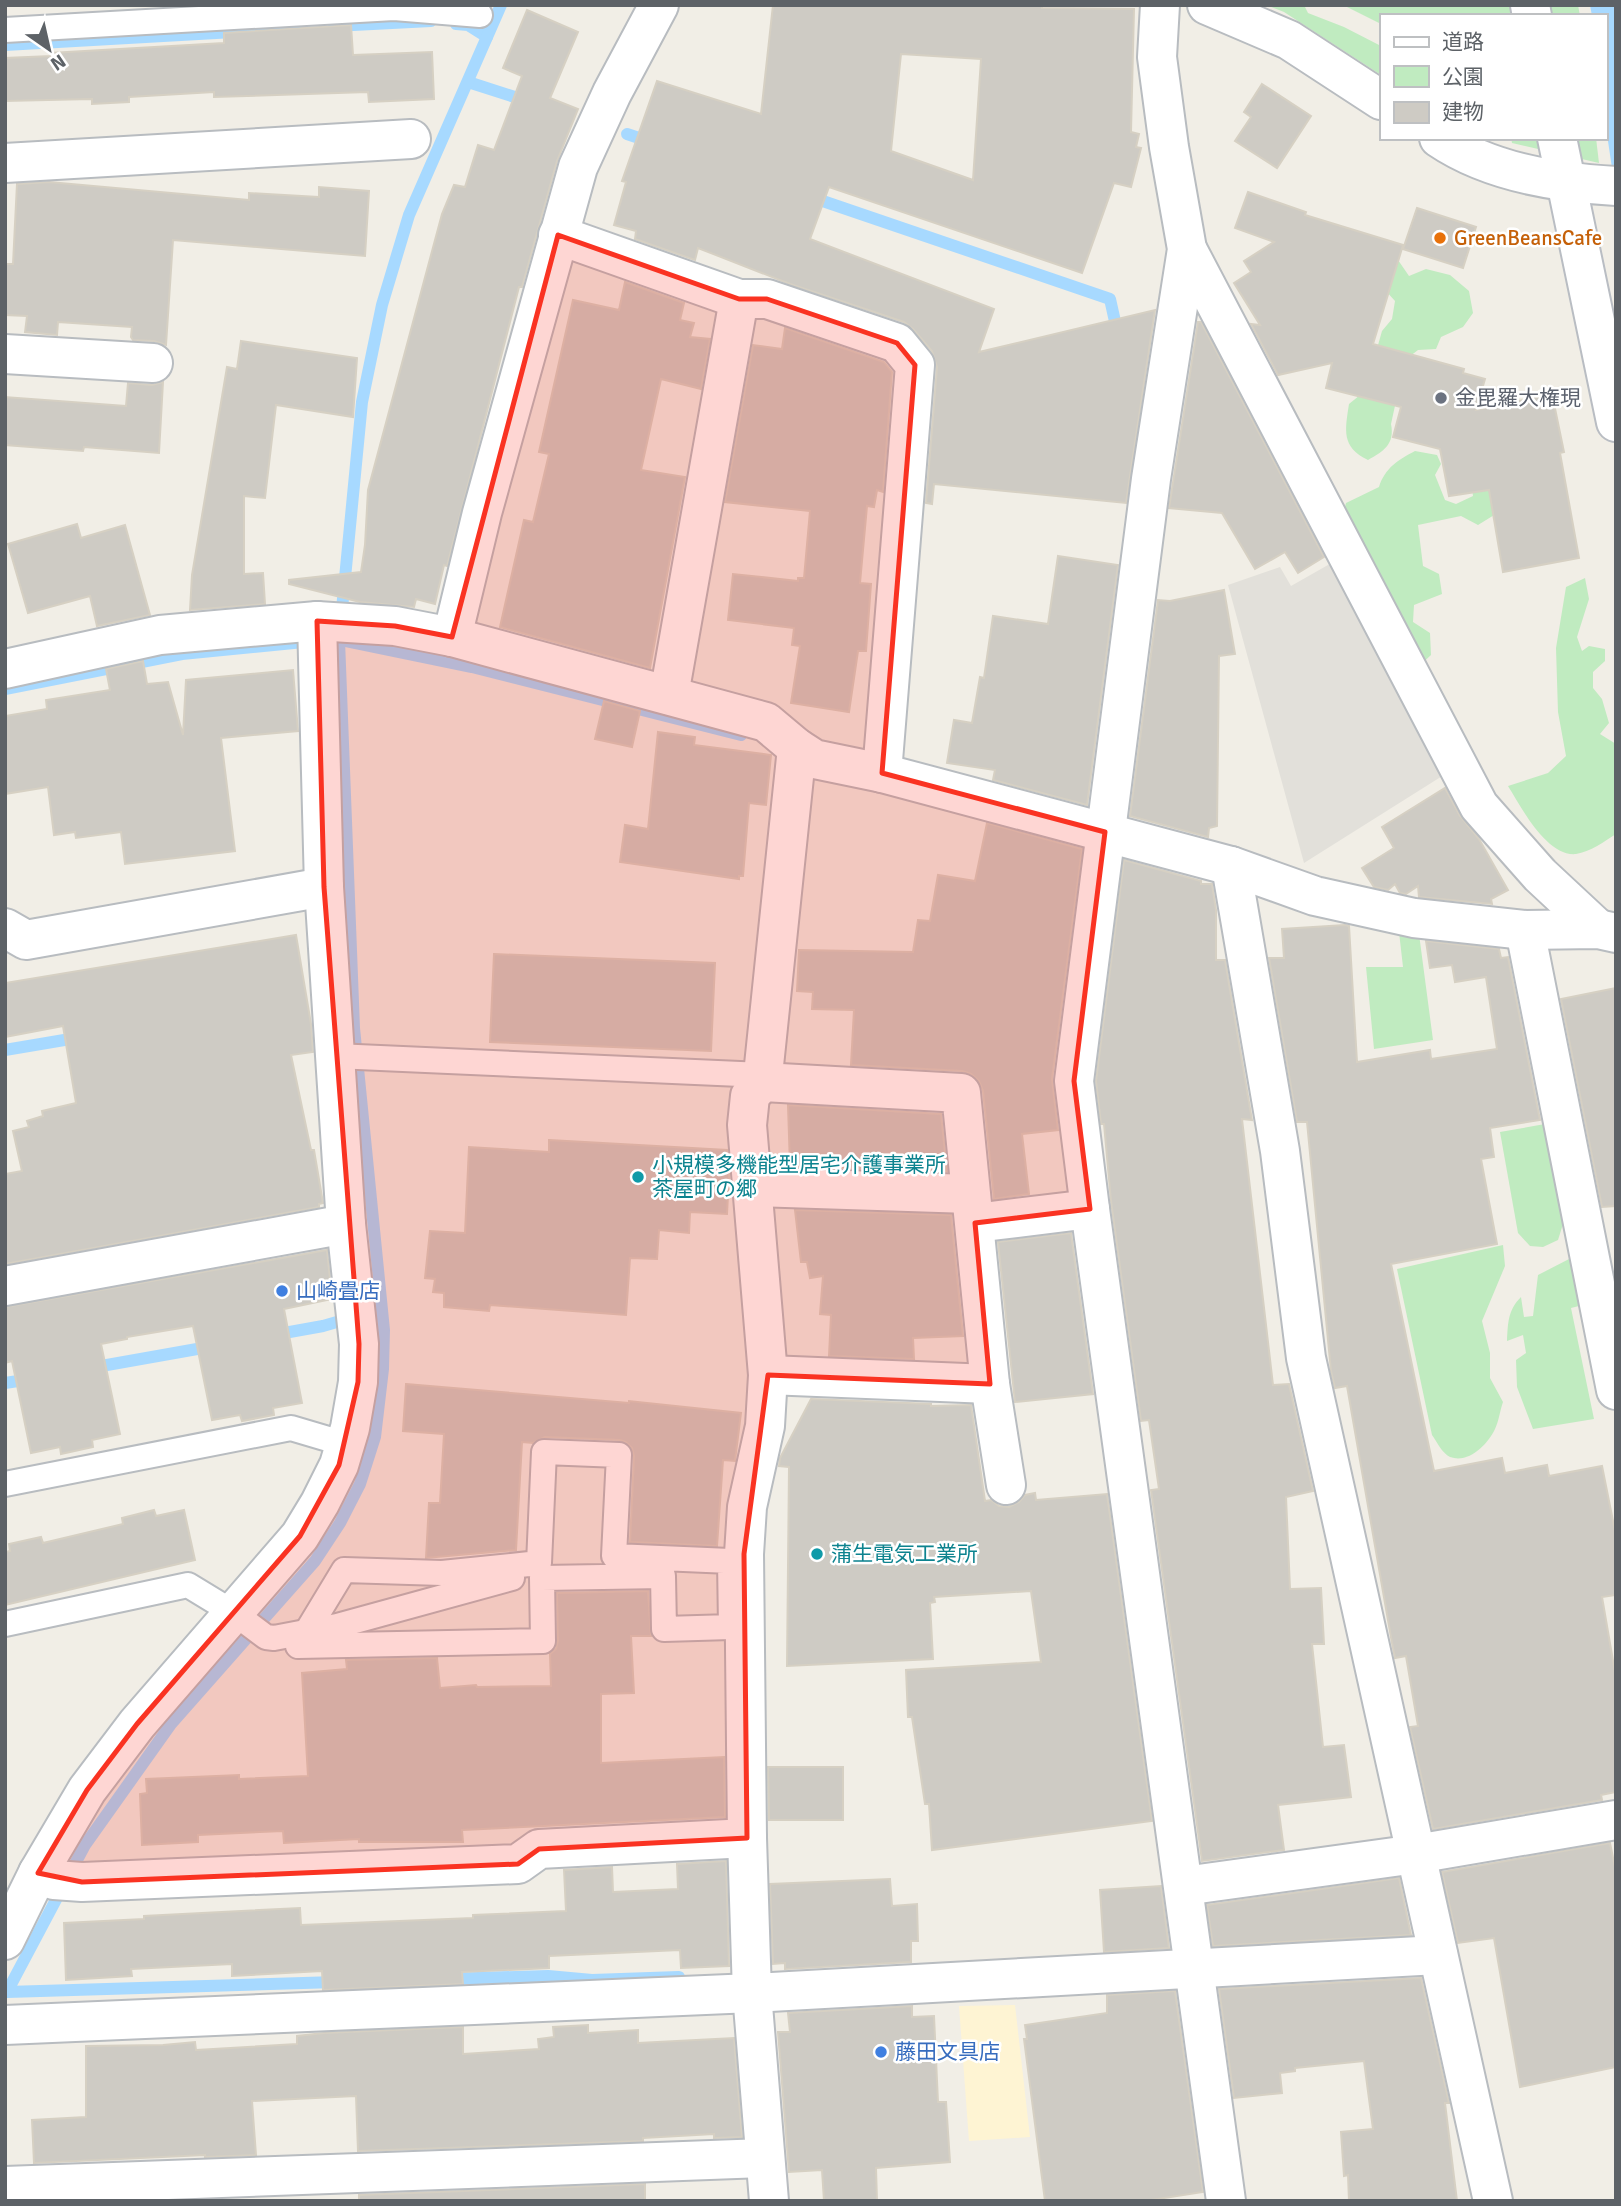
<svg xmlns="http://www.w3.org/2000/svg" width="1621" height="2206" font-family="Signika,'Noto Sans JP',sans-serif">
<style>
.industrial{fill:#e2e0da}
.green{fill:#c0ebc0}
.sand{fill:#fef4d3}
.water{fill:#a7d9ff}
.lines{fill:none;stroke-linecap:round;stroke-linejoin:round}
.stream{stroke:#a7d9ff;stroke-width:12}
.building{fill:#cecbc4;stroke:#d6d0c3;stroke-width:2;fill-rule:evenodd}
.service-casing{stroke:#b8bcc0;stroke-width:28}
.minor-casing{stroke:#b8bcc0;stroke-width:42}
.secondary-casing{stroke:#b9bdc3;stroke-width:42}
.service{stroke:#fff;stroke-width:24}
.minor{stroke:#fff;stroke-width:38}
.secondary{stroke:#fff;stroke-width:38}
.marked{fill:#fa3322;fill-opacity:0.2;stroke:#fa3322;stroke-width:5;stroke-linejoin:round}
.food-dot{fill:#e8710a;stroke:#fff;stroke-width:2.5}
.worship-dot{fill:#6b7280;stroke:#fff;stroke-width:2.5}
.culture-dot{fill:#0f9aa8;stroke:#fff;stroke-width:2.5}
.shop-dot{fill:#3f7fe0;stroke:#fff;stroke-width:2.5}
.labels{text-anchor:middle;stroke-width:5;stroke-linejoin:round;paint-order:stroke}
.food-label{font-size:21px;fill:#c56008;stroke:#fff;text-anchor:start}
.worship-label{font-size:21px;fill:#5b616d;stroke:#fff;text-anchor:start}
.culture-label{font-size:21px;fill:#0d838f;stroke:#fff;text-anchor:start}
.shop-label{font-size:21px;fill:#366cbe;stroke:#fff;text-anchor:start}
</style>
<rect width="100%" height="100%" fill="#f1eee6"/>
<polygon class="industrial" points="1335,561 1447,773 1304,863 1228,585 1280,567 1291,586"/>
<g class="green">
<polygon points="1266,5 1304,5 1308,13 1344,27 1381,46 1381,75 1284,12"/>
<polygon points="1343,5 1578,5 1580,16 1381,16 1381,24"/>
<polygon points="1511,138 1596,138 1599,163 1512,143"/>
<path d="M1398 260 1409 276 1426 269 1450 275 1469 291 1473 313 1463 327 1441 337 1436 349 1418 350 1405 360 1391 424C1395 444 1384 451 1368 460 1341 447 1345 430 1349 404L1365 391 1382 331 1392 319 1395 301 1386 291Z"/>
<path d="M1415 451 1437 455 1441 464 1435 475 1445 500 1456 504 1473 496 1470 474 1492 463 1499 512 1478 525 1461 516 1418 525 1423 566 1439 574 1442 594 1414 605 1413 622 1430 633 1431 655 1415 670 1341 521 1346 503 1379 487C1385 468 1398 460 1415 451Z"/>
<path d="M1585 578 1589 599 1577 637 1582 651 1589 646 1605 649V661L1593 672V688L1602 699 1609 723 1600 734 1616 744V834C1605 841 1590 852 1576 854 1547 857 1521 807 1508 786L1548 773 1566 756 1558 712 1556 648 1566 587Z"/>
<polygon points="1399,932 1419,934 1433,1040 1374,1049 1366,967 1403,967"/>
<polygon points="1545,1124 1563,1224 1558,1240 1543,1247 1530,1246 1518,1233 1500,1132"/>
<path d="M1503 1245 1505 1266 1482 1321 1490 1353V1378L1503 1402C1500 1410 1499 1421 1495 1429 1488 1444 1469 1464 1450 1457 1442 1453 1437 1442 1432 1435L1397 1269Z"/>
<path d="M1571 1258 1579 1306 1571 1308 1594 1419 1533 1429 1517 1387 1516 1360 1526 1353 1523 1335 1507 1341C1508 1322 1508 1310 1521 1297L1524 1317 1533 1316 1538 1275Z"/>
</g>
<polygon class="sand" points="1015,2005 1030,2137 969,2141 959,2006"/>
<polygon class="water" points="1590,5 1616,5 1616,195 1605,121 1605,16 1592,16"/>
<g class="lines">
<g class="stream">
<polyline points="456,24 468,25 487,37"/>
<polyline points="334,26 431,21"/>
<polyline points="5,45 302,28"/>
<polyline points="468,82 530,102"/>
<polyline points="627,134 651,142"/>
<polyline points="811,197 1110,299 1118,335"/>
<polyline points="346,641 472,667 741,735"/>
<polyline points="5,689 182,654 314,641"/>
<polyline points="5,1050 82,1037"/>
<polyline points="273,1335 323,1326 354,1317"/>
<polyline points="90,1368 214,1346"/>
<polyline points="5,1383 31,1379"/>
<polyline points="445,1979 548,1976 592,1980 679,1977"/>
<polyline points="336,1982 7,1992 85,1845 171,1724 315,1561 340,1523 360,1484 375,1437 383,1369 384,1330 354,1028 339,640 362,402 382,305 409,215 501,5"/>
</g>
</g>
<g class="building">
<path d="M773 5H1042V8L1134 9 1131 132 1139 134 1136 147 1141 148 1131 187 1114 183 1082 273 829 187 810 239 994 309 979 352 1155 310 1126 503 934 484 932 504 926 503 937 367 932 351 913 329 904 322 790 284 698 248 695 260 635 239 636 231 614 225 626 182 622 181 657 81 761 114ZM901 54 981 59 973 180 891 151Z"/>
<polygon points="527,10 578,32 550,98 578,109 557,161 522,287 519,287 447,566 444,565 435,604 416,599 414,607 360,602 289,584 289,580 361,572 365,545 368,490 442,214 454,185 465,187 478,145 494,150 522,76 503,68"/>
<polygon points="351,25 353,55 432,52 434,99 369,102 368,92 214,97 214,92 129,97 129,102 92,104 92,99 5,101 5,58 52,56 51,53 224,43 224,33"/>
<polygon points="1262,84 1311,116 1277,168 1235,141 1251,117 1244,112"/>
<polygon points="49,182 249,200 249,193 319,197 319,187 369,191 365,256 173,240 166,345 154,341 133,340 131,337 132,327 58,322 57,335 25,332 27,316 5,315 5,264 13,264 17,184"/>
<polygon points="1248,192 1306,212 1305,215 1403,245 1373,344 1464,369 1463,373 1485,379 1476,410 1552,394 1564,452 1560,453 1579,558 1503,572 1489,490 1449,496 1440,449 1393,437 1401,407 1326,388 1332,363 1278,375 1251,324 1260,325 1234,283 1251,272 1244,261 1274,242 1235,228"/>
<polygon points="1417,208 1476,227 1463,268 1403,249"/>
<polygon points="625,282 684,303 680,320 694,323 690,337 710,339 701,389 661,379 641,470 685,477 650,668 500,627 524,520 533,522 549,454 539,452 573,300 619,310"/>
<polygon points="1198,322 1201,322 1324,557 1298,573 1285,552 1255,569 1222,513 1169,508"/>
<polygon points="785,328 884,362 892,372 883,492 877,490 874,507 867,506 860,583 871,584 866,651 858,651 849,712 791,703 800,646 792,645 794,628 728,620 733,574 798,581 798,578 804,578 810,511 725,502 753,345 782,349"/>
<polygon points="241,341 357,358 353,417 276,405 265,498 244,496 244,574 263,573 265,604 190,610 192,575 227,367 237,369"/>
<polygon points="163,382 159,453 84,447 83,451 5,445 5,397 126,406 128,383 152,385"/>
<polygon points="77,524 81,538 125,525 150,615 97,626 90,596 28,613 8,544"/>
<polygon points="1058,556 1118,565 1087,805 993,780 995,770 947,763 954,720 972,723 980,677 984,678 993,616 1048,624"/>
<polygon points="1224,590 1235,654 1219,656 1217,826 1209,828 1208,837 1130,816 1158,600 1170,601"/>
<polygon points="143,661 147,684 168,682 183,735 186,680 293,670 298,731 221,738 235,851 125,864 121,832 76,838 75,832 54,835 48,787 5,794 5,716 47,709 46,700 110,690 106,669"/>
<polygon points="604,701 640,711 632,747 595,739"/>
<polygon points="658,732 695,737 694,745 771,755 766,805 749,803 743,876 739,876 739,879 620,862 625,825 648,829"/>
<polygon points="1445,788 1460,816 1479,839 1508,890 1491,899 1492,904 1419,897 1418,886 1406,894 1400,893 1395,884 1388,890 1374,887 1362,868 1394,848 1382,827"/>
<polygon points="987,823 1082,849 1052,1079 1058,1130 1022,1134 1029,1194 994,1199 983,1091 979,1081 971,1074 962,1071 851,1065 854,1010 812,1009 813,992 797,991 799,950 913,952 918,920 930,921 938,875 975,881"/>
<polygon points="1124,860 1201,881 1201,884 1212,884 1216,910 1216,960 1225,960 1252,1120 1242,1119 1273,1385 1289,1384 1313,1491 1286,1497 1290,1589 1321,1588 1324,1644 1312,1644 1323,1747 1344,1745 1351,1797 1278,1805 1284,1850 1202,1861 1151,1490 1159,1489 1149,1420 1141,1421 1111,1201 1104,1124 1101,1124 1096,1081"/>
<polygon points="1345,925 1349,926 1357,1062 1430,1050 1431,1059 1497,1049 1486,977 1455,982 1452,965 1430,968 1426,941 1499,949 1501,958 1508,957 1540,1120 1490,1128 1494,1157 1481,1159 1497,1244 1391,1264 1434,1471 1502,1458 1505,1473 1547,1465 1549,1476 1602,1466 1616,1536 1616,1595 1602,1597 1616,1678 1616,1792 1601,1795 1602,1800 1433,1829 1410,1727 1418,1726 1406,1656 1395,1658 1392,1643 1347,1386 1335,1388 1331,1371 1307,1122 1297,1122 1269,958 1284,958 1282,929"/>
<polygon points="296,935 311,1024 313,1052 291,1055 311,1150 314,1150 323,1203 319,1204 319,1207 5,1264 5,1174 22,1171 13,1131 29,1127 27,1121 43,1116 42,1111 76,1103 63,1026 5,1037 5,983"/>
<polygon points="494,954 715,963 711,1051 490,1042"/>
<polygon points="1616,988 1616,1206 1602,1207 1561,999"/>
<polygon points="788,1105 941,1114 947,1171 790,1166"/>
<polygon points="549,1140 727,1150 729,1176 727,1214 690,1212 689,1233 659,1230 657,1259 630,1258 626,1315 490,1305 489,1311 444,1307 444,1293 433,1292 435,1279 425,1278 430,1231 465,1233 469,1147 549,1152"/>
<polygon points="795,1210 951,1215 963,1336 913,1338 914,1359 829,1356 831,1315 820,1314 823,1276 810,1278 807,1262 801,1262"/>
<polygon points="1071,1233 1093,1394 1015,1402 998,1242"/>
<polygon points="327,1250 332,1299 284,1309 302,1403 273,1408 274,1415 242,1421 240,1415 212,1420 193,1326 127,1337 127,1339 101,1344 120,1434 92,1440 93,1447 61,1454 60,1447 31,1453 12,1361 5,1363 5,1307"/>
<polygon points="406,1384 629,1403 629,1401 741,1413 735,1461 723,1460 717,1546 630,1542 634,1456 632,1448 626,1442 620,1440 545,1437 533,1443 522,1442 516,1550 426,1558 429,1503 440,1503 444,1434 403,1431"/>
<polygon points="811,1399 931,1404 931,1406 971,1405 985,1501 991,1500 999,1506 1009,1507 1019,1502 1025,1495 1035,1493 1036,1500 1107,1494 1152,1821 932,1850 929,1804 925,1804 912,1717 908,1717 906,1670 1041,1662 1031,1591 934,1597 935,1602 930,1603 933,1659 787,1666 789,1467 779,1466 780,1458"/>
<polygon points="154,1510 156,1516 184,1510 195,1560 5,1605 5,1552 10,1551 9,1544 41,1537 43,1543 123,1524 122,1518"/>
<polygon points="648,1591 651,1636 631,1636 634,1693 601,1694 601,1763 724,1757 725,1817 462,1830 463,1842 359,1842 359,1839 284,1843 283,1831 198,1835 198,1842 142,1845 140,1794 147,1793 146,1779 239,1775 239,1779 308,1776 302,1673 347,1669 346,1660 437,1658 440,1688 476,1685 477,1687 551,1686 550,1654 556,1649 558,1641 557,1593"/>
<polygon points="768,1767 843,1767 843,1820 769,1820"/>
<polygon points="1610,1843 1616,1872 1616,2067 1520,2087 1494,1938 1458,1943 1442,1872"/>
<polygon points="726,1861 729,1966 681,1968 680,1950 549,1956 549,1968 462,1972 463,1984 323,1990 322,1971 232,1976 232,1964 131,1969 132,1976 66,1980 64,1923 144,1919 144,1916 300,1908 301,1925 473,1918 473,1915 566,1911 564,1870 612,1867 613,1892 678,1889 677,1864"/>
<polygon points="1399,1878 1411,1935 1213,1946 1207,1905"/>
<polygon points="890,1879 892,1906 917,1904 918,1941 911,1941 911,1962 785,1969 785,1963 773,1964 770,1884"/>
<polygon points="1161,1886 1169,1948 1104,1952 1100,1890"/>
<polygon points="1421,1978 1449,2103 1445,2103 1457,2201 1349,2201 1348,2175 1344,2176 1341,2132 1373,2129 1364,2061 1295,2068 1295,2071 1280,2073 1282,2093 1234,2098 1219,1989"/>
<polygon points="1175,1991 1203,2192 1145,2201 1045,2201 1024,2039 1027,2039 1025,2025 1107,2013 1107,1995"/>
<polygon points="912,2006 912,2017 934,2016 938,2102 946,2102 950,2162 876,2168 877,2201 824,2201 822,2170 789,2172 778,2032 790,2032 788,2013"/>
<polygon points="588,2025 588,2033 638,2030 638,2043 734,2038 742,2137 714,2138 714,2134 643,2138 643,2141 358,2151 356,2096 252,2101 256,2155 205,2157 205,2155 34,2163 32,2120 86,2117 86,2046 163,2045 195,2042 196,2050 297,2044 297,2036 324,2033 463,2027 463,2054 539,2049 538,2039 554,2037 553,2027"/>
<polygon points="645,2184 645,2201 359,2201 359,2195"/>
</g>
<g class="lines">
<defs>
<g id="service">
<polyline points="5,30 394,8 480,15"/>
<polyline points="335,1056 763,1075"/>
<polygon points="544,1452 619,1455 614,1556 730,1561 731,1627 664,1629 663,1576 542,1578 543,1641 298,1646 344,1570 442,1573 539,1563"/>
<polyline points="5,1484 291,1428 345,1444"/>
<polyline points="5,1624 188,1585 234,1613 266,1637 274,1638 337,1626 512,1578"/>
</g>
<g id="minor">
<polyline points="1160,5 1157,57 1169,147 1187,249 1151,479 1074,1081 1090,1209 1226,2201"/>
<polyline points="1207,5 1289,40 1381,100"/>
<path d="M1439 138C1489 172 1556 183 1616 186"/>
<polyline points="5,163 411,139"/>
<polyline points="558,235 739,299 767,299 897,343 915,365 882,773"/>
<polyline points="1187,249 1479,806 1540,875 1598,929"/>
<polyline points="5,354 153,363"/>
<polyline points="452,637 482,513 578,167 612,93 659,5"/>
<polyline points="5,669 160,635 317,621 395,626 452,637 766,722 797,748 814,759 882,773 1231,866 1315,896 1414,918 1525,930 1598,929 1616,933"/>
<polyline points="669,695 739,299"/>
<polyline points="1231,866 1280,1151 1306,1358 1493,2201"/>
<polyline points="5,928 26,940 324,887"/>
<polyline points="1525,930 1616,1390"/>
<polyline points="762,1082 961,1093 990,1384 1006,1485"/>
<polyline points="753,1187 970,1194"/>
<polyline points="975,1223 1090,1209"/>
<polyline points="5,1286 346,1224"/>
<polyline points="768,1375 990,1384"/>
<polyline points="38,1873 54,1880 82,1882 518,1864 539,1849 747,1838"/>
<polyline points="1184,1886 1416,1854 1616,1820"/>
<polyline points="5,1940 38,1873 87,1790 137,1724 300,1536 320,1503 339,1465 350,1428 358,1382 359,1344 346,1224 324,887 317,621"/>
<polyline points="5,2025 752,1993 1438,1955"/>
<polyline points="5,2186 765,2158"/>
<polyline points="769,2201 752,1993 747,1838 744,1554 747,1507 765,1426 768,1375 747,1125 750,1096 762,1082 763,1075 797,748"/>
</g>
<g id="secondary">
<polyline points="1530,5 1532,16"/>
<polyline points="1557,138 1616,422"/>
</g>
</defs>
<use href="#service" class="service-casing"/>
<use href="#minor" class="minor-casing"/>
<use href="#secondary" class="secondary-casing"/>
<use href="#service" class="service"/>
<use href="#minor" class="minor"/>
<use href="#secondary" class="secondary"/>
</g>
<path class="marked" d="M558 235 739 299H767L897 343 915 365 882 773 1105 832 1074 1081 1090 1209 975 1223 990 1384 768 1375 744 1554 747 1838 539 1849 518 1864 82 1882 38 1873 87 1790 137 1724 300 1536 339 1465 358 1382 359 1344 324 887 317 621 395 626 452 637Z"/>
<circle class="food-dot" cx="1440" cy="238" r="7"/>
<circle class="worship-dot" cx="1441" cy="398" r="7"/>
<g class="culture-dot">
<circle cx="638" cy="1177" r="7"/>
<circle cx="817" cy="1554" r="7"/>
</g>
<g class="shop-dot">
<circle cx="282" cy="1291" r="7"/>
<circle cx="881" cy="2052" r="7"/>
</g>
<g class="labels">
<g class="food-label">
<text x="1454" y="245">GreenBeansCafe</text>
</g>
<g class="worship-label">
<text x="1455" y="405">金毘羅大権現</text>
</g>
<g class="culture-label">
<text x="652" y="1172">小規模多機能型居宅介護事業所<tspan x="652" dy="24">茶屋町の郷</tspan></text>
<text x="831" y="1561">蒲生電気工業所</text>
</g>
<g class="shop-label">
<text x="296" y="1298">山崎畳店</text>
<text x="895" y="2059">藤田文具店</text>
</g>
</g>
<rect width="1621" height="2206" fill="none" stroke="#5d6267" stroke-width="14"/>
<rect x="1380" y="14" width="228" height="126" fill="#ffffff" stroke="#bec0c2" stroke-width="2"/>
<rect x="1394" y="37" width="35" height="10" fill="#ffffff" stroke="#bec0c2" stroke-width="2"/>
<text x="1442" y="49" font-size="21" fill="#5d6267">道路</text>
<rect x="1394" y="66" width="35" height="21" fill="#c0ebc0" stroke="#bec0c2" stroke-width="2"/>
<text x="1442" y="84" font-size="21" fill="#5d6267">公園</text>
<rect x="1394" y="102" width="35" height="21" fill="#cecbc4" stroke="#bec0c2" stroke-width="2"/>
<text x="1442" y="119" font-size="21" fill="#5d6267">建物</text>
<g transform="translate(49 49) rotate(146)" stroke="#ffffff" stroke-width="5" paint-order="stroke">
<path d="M0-5L12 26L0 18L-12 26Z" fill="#5d6267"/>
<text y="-10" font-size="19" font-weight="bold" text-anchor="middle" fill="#5d6267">N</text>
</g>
</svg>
